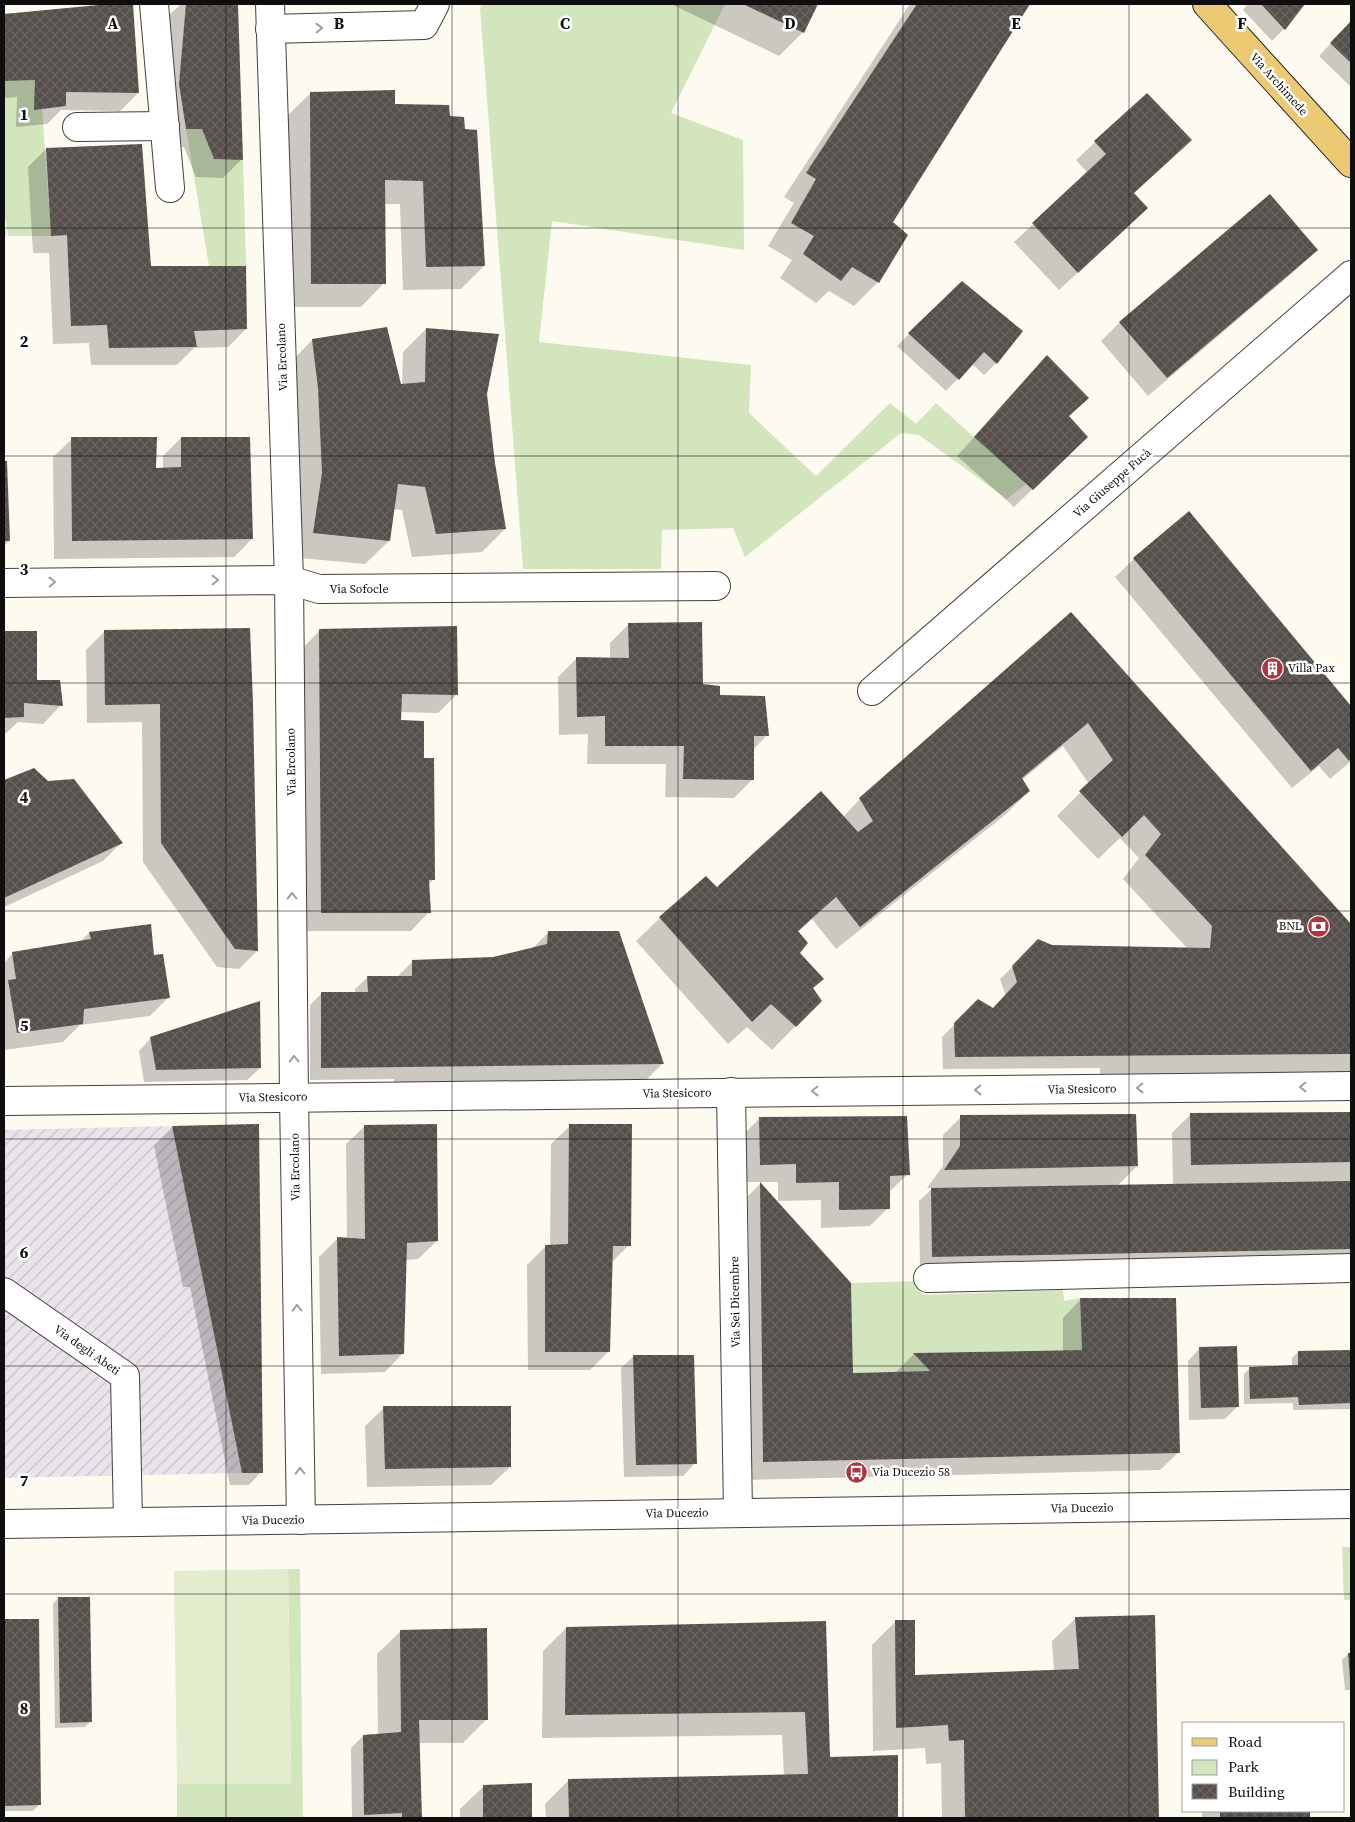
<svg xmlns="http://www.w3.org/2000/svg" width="1355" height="1822" font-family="'Source Serif 4',serif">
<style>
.industrial{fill:url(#industrial-furrows)}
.green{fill:#d3e5bd}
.pitch{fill:#e3edcd}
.shadow{fill:#0003}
.building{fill:url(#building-cross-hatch)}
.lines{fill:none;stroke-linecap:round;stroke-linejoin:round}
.minor-casing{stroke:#414141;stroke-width:30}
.major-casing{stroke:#1f1f1f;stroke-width:30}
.minor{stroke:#fff;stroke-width:28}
.major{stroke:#ebca73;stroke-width:28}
.oneway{stroke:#9f9f9f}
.grid{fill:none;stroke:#0e0e0e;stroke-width:1;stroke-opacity:0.55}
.labels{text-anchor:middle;stroke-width:5;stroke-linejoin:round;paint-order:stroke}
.street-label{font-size:12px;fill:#0e0e0e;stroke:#fff}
.poi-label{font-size:12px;fill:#0e0e0e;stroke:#fff;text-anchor:start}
.grid-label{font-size:16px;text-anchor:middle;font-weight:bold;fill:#0e0e0e;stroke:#fff;stroke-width:5;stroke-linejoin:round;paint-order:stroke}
</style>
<defs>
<pattern id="industrial-furrows" width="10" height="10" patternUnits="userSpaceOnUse" patternTransform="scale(1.25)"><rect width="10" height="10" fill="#eae3eb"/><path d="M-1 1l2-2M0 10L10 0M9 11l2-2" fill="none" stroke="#c8c2c8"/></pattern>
<pattern id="building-cross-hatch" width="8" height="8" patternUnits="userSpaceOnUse" patternTransform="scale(1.25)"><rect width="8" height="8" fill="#554f4b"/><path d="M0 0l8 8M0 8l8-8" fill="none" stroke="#696461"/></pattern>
</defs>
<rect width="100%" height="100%" fill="#fdfaf0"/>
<polygon class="industrial" points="172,1126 242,1473 4,1478 4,1130"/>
<g class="green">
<polygon points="482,4 725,4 671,113 743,140 744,250 552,221 539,342 751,365 749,413 816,476 890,403 916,424 936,403 1026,484 1007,499 919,435 901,433 745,557 733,528 662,530 661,569 523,569 480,8"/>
<polygon points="35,80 42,109 51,236 8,236 4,208 4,81"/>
<polygon points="186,129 202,129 214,159 243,160 246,266 209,266"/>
<polygon points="920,1281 922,1295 1063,1290 1064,1301 1080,1298 1082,1350 914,1353 930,1371 853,1373 851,1283"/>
<polygon points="1342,1547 1351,1547 1351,1600 1344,1600"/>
<polygon points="288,1569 300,1569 303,1818 177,1818 177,1784 291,1784"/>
</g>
<polygon class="pitch" points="288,1569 291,1784 177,1784 174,1571"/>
<g class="shadow">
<polygon points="121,4 132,4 138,93 120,111 61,110 47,124 16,127 17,97 4,98 4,16"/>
<polygon points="181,4 237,4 241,160 223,178 196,177 184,147 168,147 161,103 169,15"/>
<polygon points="671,4 817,4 803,32 779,56"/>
<polygon points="910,4 1028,4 891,222 878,282 854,306 829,291 816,303 780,278 792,260 768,246 794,203 784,197"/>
<polygon points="1248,4 1303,4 1284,29 1272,41 1243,10"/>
<polygon points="1351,22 1351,87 1319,56"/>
<polygon points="311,93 394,105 484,266 461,289 403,290 400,204 384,204 384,283 361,307 288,307 287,116"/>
<polygon points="1147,94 1133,194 1147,208 1059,290 1014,242 1088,173 1076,160"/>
<polygon points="46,149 150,267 246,329 228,347 194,348 177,365 91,365 89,343 53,344 49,253 33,253 28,167"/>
<polygon points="1270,195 1317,250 1298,268 1148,396 1101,341 1119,323"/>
<polygon points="4,218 6,236 4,238"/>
<polygon points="426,329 486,394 494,463 505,529 482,552 412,557 402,510 393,509 389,541 365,564 290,557 289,364 312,340 402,389 403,352"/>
<polygon points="1021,331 996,363 984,375 972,364 946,391 897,346 909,334"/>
<polygon points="1047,357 1088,398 1068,417 1068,455 1014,507 957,456"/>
<polygon points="181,438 252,539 234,557 54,559 53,457 72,439 155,469 163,469 163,456"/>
<polygon points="4,462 6,462 9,541 4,546"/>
<polygon points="1188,513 1351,708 1351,761 1330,779 1319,766 1292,788 1115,577 1134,559"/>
<polygon points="1071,614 1351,926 1351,1072 1100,1074 1100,1068 943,1069 942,1037 979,1000 993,1010 1006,996 1000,979 1039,941 1052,947 1187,948 1123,879 1139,858 1120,838 1098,859 1057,816 1089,784 1063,746 1022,780 1029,791 1005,815 836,949 812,919 797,933 798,954 812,989 820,1001 772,1050 747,1027 728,1044 636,941 660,918 706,878 717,889 843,817 860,799"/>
<polygon points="628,625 767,735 753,750 753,779 734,798 665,797 666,764 587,764 588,734 559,735 558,677 576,659 610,659 610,643"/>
<polygon points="249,629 257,951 239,969 217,967 143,862 142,722 87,723 86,650 104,632"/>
<polygon points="320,630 457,694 438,713 400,712 400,722 423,760 434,879 428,885 429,912 411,931 303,931 302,649"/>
<polygon points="4,632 36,632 35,681 61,705 43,724 18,722 4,735"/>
<polygon points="34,770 121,843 103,861 4,907 4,781"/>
<polygon points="549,932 662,1064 644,1082 394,1085 394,1079 310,1080 310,1005 322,993 355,993 355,989 368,977 397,977 413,961 493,959 532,949"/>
<polygon points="89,933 153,956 168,998 150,1016 80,1025 63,1042 4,1050 4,963 13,953 80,942"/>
<polygon points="151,1038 260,1068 247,1080 144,1082 139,1051"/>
<polygon points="1351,1113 1351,1266 920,1269 919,1201 933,1188 927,1188 943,1166 943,1135 961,1117 1137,1166 1117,1186 1173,1185 1172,1133 1191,1114"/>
<polygon points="760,1118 908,1174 888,1193 888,1208 870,1226 821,1228 821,1200 778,1201 778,1182 742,1182 742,1136"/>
<polygon points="365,1126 437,1241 418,1259 406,1260 403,1353 385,1372 321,1374 319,1257 338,1238 347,1239 346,1144"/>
<polygon points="570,1126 629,1245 611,1263 609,1351 590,1370 528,1370 527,1265 546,1246 550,1246 551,1144"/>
<polygon points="173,1128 261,1472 249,1485 230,1485 190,1287 183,1287 154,1146"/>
<polygon points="760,1184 852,1375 898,1373 896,1372 914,1354 1063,1351 1063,1318 1081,1299 1179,1452 1160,1470 745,1480 744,1383 750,1377 748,1196"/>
<polygon points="1200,1348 1238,1406 1225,1419 1189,1420 1188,1361"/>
<polygon points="1351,1351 1351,1409 1293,1410 1293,1403 1244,1404 1244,1374 1250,1368 1292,1366 1292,1358 1298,1352"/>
<polygon points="634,1356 695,1463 683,1476 624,1477 621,1368"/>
<polygon points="384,1408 510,1467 491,1485 367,1487 365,1426"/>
<polygon points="58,1598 91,1721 85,1727 55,1728 53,1604"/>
<polygon points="1154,1616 1158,1818 942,1818 941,1763 926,1764 925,1748 873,1751 872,1645 895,1622 914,1677 1054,1671 1052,1641 1076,1618"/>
<polygon points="37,1620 39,1805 33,1811 4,1811 4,1621"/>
<polygon points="825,1622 829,1758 896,1757 896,1818 546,1818 545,1804 569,1780 784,1776 782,1735 542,1738 543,1651 566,1628"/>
<polygon points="401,1631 487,1719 463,1743 418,1743 421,1818 352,1818 351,1748 363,1736 378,1735 377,1654"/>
<polygon points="1348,1654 1351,1654 1351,1690 1345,1690 1342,1660"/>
<polygon points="530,1784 530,1818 460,1818 460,1809 484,1786"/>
<rect x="1202" y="1811" width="106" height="7"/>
</g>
<g class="building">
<polygon points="109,4 133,4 139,93 66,92 66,106 34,110 35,80 4,81 4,14"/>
<polygon points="186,4 238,4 243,160 214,159 202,129 186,129 179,84"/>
<polygon points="743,4 818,4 804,33"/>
<polygon points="917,4 1030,4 893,222 908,235 879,283 852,267 841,281 803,254 814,236 791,223 816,179 806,173"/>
<polygon points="1261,4 1305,4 1285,30"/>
<polygon points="1351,21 1351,63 1330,43"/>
<polygon points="395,90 395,104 449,105 450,116 464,117 465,129 477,130 485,266 426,267 423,181 385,180 386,284 311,284 310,92"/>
<polygon points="1147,93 1192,140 1134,193 1148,208 1078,273 1032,223 1106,154 1094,141"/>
<polygon points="142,144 151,266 246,266 247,329 194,331 197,347 109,348 107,325 71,326 67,235 51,236 46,148"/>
<polygon points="1270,194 1318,250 1167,378 1119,322"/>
<polygon points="962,281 1023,331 997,364 984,352 959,380 908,333"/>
<polygon points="387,327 401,384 425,382 426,328 499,334 487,394 495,463 506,529 436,534 425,487 398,484 390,541 313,533 322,473 318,388 312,339"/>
<polygon points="1047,355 1089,398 1069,416 1088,437 1033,490 974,437"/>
<polygon points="71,437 157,437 156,468 181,467 181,437 250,437 253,539 72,541"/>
<polygon points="4,461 7,461 10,541 4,541"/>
<polygon points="1189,511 1351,706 1351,759 1349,761 1338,748 1311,771 1133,558"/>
<polygon points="1071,612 1351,924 1351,1054 955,1057 954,1023 978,999 993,1008 1017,982 1012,966 1038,939 1052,945 1210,948 1212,926 1145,855 1161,834 1144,815 1122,837 1079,791 1113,760 1088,723 1022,778 1030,791 860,927 836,897 798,931 808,943 800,953 824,979 813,988 822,1001 796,1027 771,1004 752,1022 659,917 706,876 717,887 821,791 858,832 873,821 859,798"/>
<polygon points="702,622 703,684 720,686 720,695 765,696 769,736 754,736 754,780 683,779 684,746 605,746 605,716 577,717 576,657 629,658 628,623"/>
<polygon points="457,626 458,695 402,694 401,720 424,721 424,758 434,758 435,880 429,880 431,913 321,913 319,629"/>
<polygon points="250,628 253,703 258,951 235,949 161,843 160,704 105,705 104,630"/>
<polygon points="4,631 37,631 37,680 60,680 63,706 24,703 24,717 4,718"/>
<polygon points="34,768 48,781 74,779 123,843 4,898 4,780"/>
<polygon points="151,924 154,955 163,954 170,998 84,1009 83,1024 17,1033 8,980 16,979 12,952 91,939 89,932"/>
<polygon points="548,931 619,931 664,1064 321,1068 321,992 368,992 367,976 412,976 412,960 493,957 547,944"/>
<polygon points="260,1001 261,1068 156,1070 150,1037"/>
<polygon points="1351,1112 1351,1162 1191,1165 1190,1113"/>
<polygon points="1136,1114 1138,1166 944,1170 960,1146 960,1115"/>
<polygon points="907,1116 910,1175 890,1176 890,1209 839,1210 839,1182 796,1183 796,1164 760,1165 759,1117"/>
<polygon points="259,1124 263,1473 242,1473 172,1126"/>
<polygon points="437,1124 438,1241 407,1243 404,1354 339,1356 337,1237 365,1239 364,1125"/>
<polygon points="569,1124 632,1124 631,1246 613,1246 610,1352 545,1352 545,1245 568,1244"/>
<polygon points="1351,1181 1351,1249 932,1257 931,1188"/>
<polygon points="760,1182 851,1283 853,1373 930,1371 913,1353 1082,1350 1080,1298 1176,1298 1180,1453 763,1462"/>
<polygon points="1237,1346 1239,1407 1201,1408 1199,1347"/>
<polygon points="1351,1350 1351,1403 1299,1405 1298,1397 1250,1399 1249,1367 1298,1365 1298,1351"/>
<polygon points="633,1355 694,1355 697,1464 636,1465"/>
<polygon points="383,1406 511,1406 511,1467 385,1469"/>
<polygon points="58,1597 90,1597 92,1722 60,1723"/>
<polygon points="1155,1615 1159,1818 965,1818 964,1740 949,1741 948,1725 896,1728 895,1620 915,1620 915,1675 1079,1669 1075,1617"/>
<polygon points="4,1619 39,1619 41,1805 5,1806"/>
<polygon points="826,1621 830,1757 898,1755 898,1818 569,1818 568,1779 808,1774 805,1712 565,1715 566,1627"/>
<polygon points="487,1628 488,1720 419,1720 422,1818 402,1818 402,1813 364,1815 363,1735 401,1732 400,1630"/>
<polygon points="1348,1653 1351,1653 1351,1679 1350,1679"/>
<polygon points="532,1783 532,1818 483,1818 483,1785"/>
<rect x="1220" y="1811" width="90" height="7"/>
</g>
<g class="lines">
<defs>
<g id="minor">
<polyline points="154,4 170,188"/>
<polyline points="270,4 289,580 294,1097 301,1520"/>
<polyline points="270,29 424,25 435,4"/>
<polyline points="77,127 165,126"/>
<polyline points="4,583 289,580 319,589 716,586"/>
<polyline points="872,691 1351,275"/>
<polyline points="731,1092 738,1512"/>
<polyline points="4,1101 1351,1086"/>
<polyline points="928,1278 1351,1268"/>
<polyline points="4,1292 125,1376 128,1522"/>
<polyline points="4,1524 1351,1504"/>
</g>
<polyline id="major" points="1207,4 1351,163"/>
</defs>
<use href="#minor" class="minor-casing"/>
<use href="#major" class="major-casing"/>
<use href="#minor" class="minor"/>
<use href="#major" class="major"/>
</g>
<defs><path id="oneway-chevron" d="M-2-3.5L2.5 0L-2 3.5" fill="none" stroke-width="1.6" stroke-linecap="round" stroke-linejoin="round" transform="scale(1.25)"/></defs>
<g class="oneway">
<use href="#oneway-chevron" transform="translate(319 28) rotate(-2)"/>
<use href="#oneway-chevron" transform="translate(215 580) rotate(-1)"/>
<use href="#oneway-chevron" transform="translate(52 582) rotate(-1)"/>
<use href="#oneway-chevron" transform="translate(292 896) rotate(-91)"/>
<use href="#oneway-chevron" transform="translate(294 1059) rotate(-91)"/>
<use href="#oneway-chevron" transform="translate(1303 1087) rotate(179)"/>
<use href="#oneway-chevron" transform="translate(1140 1088) rotate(179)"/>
<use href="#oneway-chevron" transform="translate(978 1090) rotate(179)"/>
<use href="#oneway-chevron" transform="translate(815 1091) rotate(179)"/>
<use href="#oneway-chevron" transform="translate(297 1308) rotate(-91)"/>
<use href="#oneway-chevron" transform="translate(300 1471) rotate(-91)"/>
</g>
<path class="grid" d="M226 4V1818M452 4V1818M678 4V1818M903 4V1818M1129 4V1818M4 228H1351M4 456H1351M4 683H1351M4 911H1351M4 1139H1351M4 1366H1351M4 1594H1351"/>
<defs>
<symbol id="building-disc" viewBox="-11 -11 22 22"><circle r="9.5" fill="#b0333d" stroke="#fff"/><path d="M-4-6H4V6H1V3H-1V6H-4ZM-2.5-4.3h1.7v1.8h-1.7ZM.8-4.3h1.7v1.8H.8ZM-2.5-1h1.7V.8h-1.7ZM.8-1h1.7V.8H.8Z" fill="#fff"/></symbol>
<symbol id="bank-disc" viewBox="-11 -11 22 22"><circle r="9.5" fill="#b0333d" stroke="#fff"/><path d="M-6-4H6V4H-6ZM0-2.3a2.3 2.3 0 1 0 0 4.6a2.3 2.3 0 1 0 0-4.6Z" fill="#fff"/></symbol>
<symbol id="bus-disc" viewBox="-11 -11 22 22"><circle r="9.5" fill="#b0333d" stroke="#fff"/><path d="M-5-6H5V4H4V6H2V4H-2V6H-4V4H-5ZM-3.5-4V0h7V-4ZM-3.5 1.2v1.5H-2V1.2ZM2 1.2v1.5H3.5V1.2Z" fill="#fff"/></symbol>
</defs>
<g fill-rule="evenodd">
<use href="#building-disc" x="1260" y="656" width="25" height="25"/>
<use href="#bank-disc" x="1306" y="914" width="25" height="25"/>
<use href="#bus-disc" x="844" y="1460" width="25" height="25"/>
</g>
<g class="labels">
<g class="street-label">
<text transform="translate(1279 84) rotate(48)" y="4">Via Archimede</text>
<text transform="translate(282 357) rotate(-92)" y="4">Via Ercolano</text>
<text transform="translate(1112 483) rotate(-41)" y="4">Via Giuseppe Fucà</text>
<text x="359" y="593">Via Sofocle</text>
<text transform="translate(291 762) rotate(-91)" y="4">Via Ercolano</text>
<text transform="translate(1082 1089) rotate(-1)" y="4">Via Stesicoro</text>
<text transform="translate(677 1093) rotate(-1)" y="4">Via Stesicoro</text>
<text transform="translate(273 1097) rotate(-1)" y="4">Via Stesicoro</text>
<text transform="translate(295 1167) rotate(-91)" y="4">Via Ercolano</text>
<text transform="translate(735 1302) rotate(-91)" y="4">Via Sei Dicembre</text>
<text transform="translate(87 1350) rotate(35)" y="4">Via degli Abeti</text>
<text transform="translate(1082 1508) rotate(-1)" y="4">Via Ducezio</text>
<text transform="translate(677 1513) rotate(-1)" y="4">Via Ducezio</text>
<text transform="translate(273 1520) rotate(-1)" y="4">Via Ducezio</text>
</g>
<g class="poi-label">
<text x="1288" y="672">Villa Pax</text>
<text x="1302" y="930" text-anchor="end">BNL</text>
<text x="872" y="1476">Via Ducezio 58</text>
</g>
</g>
<g class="grid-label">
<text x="113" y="29">A</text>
<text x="339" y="29">B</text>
<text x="565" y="29">C</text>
<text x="790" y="29">D</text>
<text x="1016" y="29">E</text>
<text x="1242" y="29">F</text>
<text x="24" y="120">1</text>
<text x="24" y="347">2</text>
<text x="24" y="575">3</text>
<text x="24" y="803">4</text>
<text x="24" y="1031">5</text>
<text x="24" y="1258">6</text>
<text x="24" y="1486">7</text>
<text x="24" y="1714">8</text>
</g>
<rect width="1355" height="1822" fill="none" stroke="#0e0e0e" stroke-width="10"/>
<rect x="1182" y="1722" width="162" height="90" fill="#ffffff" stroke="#9f9f9f"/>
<rect x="1192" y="1738" width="25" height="8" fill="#ebca73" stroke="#9f9f9f"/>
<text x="1228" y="1747" font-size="15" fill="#0e0e0e">Road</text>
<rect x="1192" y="1760" width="25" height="15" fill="#d3e5bd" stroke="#9f9f9f"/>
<text x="1228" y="1772" font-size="15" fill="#0e0e0e">Park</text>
<rect x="1192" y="1784" width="25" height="15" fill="url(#building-cross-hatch)" stroke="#9f9f9f"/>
<text x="1228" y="1797" font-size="15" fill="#0e0e0e">Building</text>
</svg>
